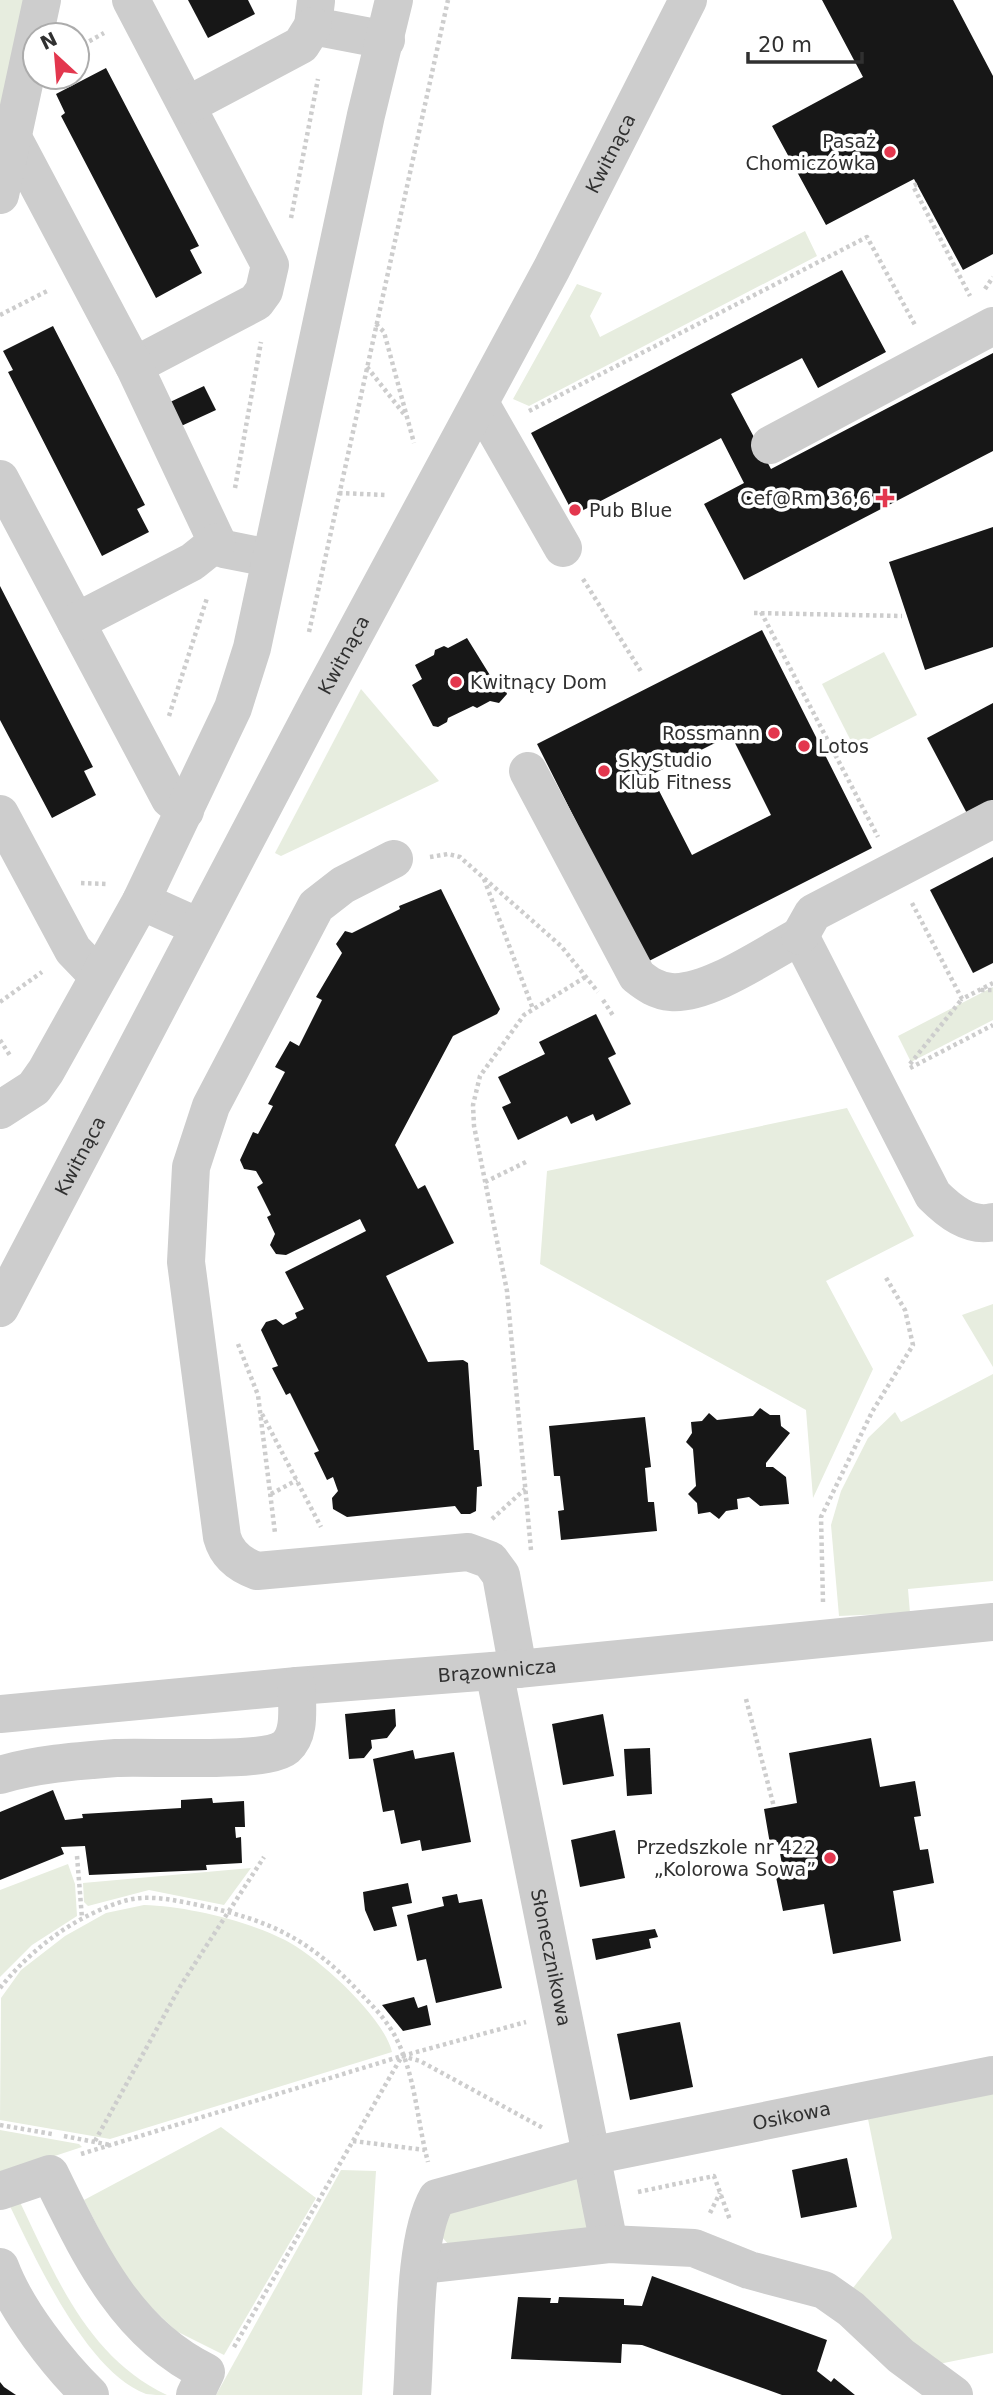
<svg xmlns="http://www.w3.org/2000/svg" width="993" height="2395" font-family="'DejaVu Sans',sans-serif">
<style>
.green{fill:#e7eddf}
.building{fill:#171717;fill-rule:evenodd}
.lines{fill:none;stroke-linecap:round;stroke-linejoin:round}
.path{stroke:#cdcdcd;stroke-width:4.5;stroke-dasharray:3.5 3.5;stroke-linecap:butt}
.minor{stroke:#cdcdcd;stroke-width:38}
.poi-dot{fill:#e3374e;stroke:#fff;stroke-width:2.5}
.labels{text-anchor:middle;stroke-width:7;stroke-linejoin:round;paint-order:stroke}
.poi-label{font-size:19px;fill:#303030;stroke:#fff;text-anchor:end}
.street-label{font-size:19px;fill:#303030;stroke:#fff}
</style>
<rect width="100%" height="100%" fill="#fff"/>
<g class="green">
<polygon points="0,0 33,0 0,134"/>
<polygon points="805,231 817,256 529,406 513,399 577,284 602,293 590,316 600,337"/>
<polygon points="884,652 917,715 854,747 822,684"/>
<polygon points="361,689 439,781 281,856 275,853"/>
<polygon points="993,987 993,1020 911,1062 898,1036"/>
<polygon points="847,1108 914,1236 826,1281 873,1369 813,1498 806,1410 540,1264 547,1171"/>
<polygon points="993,1304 993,1367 962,1315"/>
<polygon points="993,1374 993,1581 908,1589 910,1613 839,1616 831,1525 841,1491 868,1438 895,1412 901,1422"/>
<polygon points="68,1864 75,1884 77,1916 32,1945 0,1977 0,1890"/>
<polygon points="251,1868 224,1905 149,1890 88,1906 84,1902 83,1883"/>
<path d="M144 1905C186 1906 248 1921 285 1940 317 1956 384 2017 392 2052L110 2139 0 2120 1 1998 21 1970 65 1936 106 1913Z"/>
<polygon points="993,2092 993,2353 934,2365 853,2288 892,2238 868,2119"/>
<polygon points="221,2127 316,2198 224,2355 176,2331 126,2283 84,2200"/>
<polygon points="0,2130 79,2144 82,2147 0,2174"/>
<polygon points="341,2170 376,2171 362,2395 216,2395"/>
<polygon points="584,2177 595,2231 448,2244 442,2237 447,2216 456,2205"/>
<path d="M17 2196C54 2272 86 2357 167 2395 160 2395 152 2395 146 2394 85 2371 34 2255 7 2200Z"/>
</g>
<g class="building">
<polygon points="188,0 248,0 255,14 208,38"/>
<polygon points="822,0 953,0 993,76 993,254 963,270 914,179 826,225 772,126 863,77"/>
<polygon points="106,68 199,246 190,250 202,273 156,298 61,116 65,113 56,94"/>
<polygon points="842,270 886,352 818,388 802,358 731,394 771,469 993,353 993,451 744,580 704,504 744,483 721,438 574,515 531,433"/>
<polygon points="53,326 145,505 137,509 149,532 102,556 8,372 13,370 3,351"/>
<polygon points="204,386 216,410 179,427 168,403"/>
<polygon points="993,527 993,647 925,670 889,562"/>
<polygon points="0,586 93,767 84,771 96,795 52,818 0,720"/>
<path d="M762 630 872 848 647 962 537 744ZM731 735 771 815 692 855 651 775Z"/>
<polygon points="467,638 496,685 504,686 507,694 499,703 490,701 477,708 473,706 448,718 447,722 438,727 433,726 412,685 422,679 415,665 434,655 435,650 444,646 448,648"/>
<polygon points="993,703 993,809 971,821 927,738"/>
<polygon points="993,857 993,963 973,973 930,890"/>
<polygon points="441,889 500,1009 497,1014 453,1036 395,1145 418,1189 425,1185 454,1243 386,1276 428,1362 463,1360 468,1363 474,1450 479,1450 482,1486 477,1487 476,1511 470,1514 461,1514 455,1506 347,1517 333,1509 332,1498 338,1491 333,1477 327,1480 314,1453 319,1451 290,1393 286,1395 272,1368 278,1366 261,1330 266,1322 276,1319 283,1325 297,1318 295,1313 304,1309 285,1272 366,1231 360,1219 286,1255 276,1254 270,1245 275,1234 267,1217 271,1215 257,1187 263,1183 256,1171 244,1169 240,1160 253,1132 258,1134 273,1106 268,1104 285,1072 275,1067 290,1041 299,1046 322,1000 316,997 342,953 336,944 345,931 352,933 400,909 399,906"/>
<polygon points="596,1014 616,1054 608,1058 631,1104 596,1121 593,1114 571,1124 567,1116 518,1140 502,1107 511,1103 498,1077 545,1054 539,1042"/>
<polygon points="760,1408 770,1415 780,1415 781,1426 790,1433 766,1463 766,1467 773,1467 786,1477 789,1504 760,1506 749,1497 737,1499 738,1509 726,1511 719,1519 710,1512 698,1514 697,1503 688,1494 696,1486 693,1449 686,1442 692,1433 691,1422 702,1421 709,1413 717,1420 753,1416"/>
<polygon points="645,1417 651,1467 645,1468 648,1502 654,1502 657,1531 561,1540 558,1511 564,1510 560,1476 554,1476 549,1426"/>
<polygon points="395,1709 396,1726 387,1738 371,1740 372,1748 364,1758 349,1759 345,1714"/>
<polygon points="603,1714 614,1776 563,1785 552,1724"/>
<polygon points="871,1738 880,1787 915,1781 921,1816 914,1817 920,1850 928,1849 934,1883 893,1891 901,1941 833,1954 824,1904 783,1911 776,1877 784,1876 778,1842 770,1844 764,1809 797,1803 789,1753"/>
<polygon points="650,1748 652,1794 627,1796 624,1749"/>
<polygon points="413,1750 415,1759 454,1752 471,1842 422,1851 420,1840 401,1844 394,1810 383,1812 373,1759"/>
<polygon points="53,1790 65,1820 83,1818 82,1814 181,1808 181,1800 212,1798 213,1803 244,1801 245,1827 235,1827 236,1838 241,1837 242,1863 206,1865 207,1870 89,1875 85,1846 61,1847 64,1854 0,1880 0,1812"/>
<polygon points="615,1830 625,1878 580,1887 571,1840"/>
<polygon points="408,1883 412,1903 392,1907 397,1926 374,1931 365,1910 363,1892"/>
<polygon points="457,1894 459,1903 482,1899 502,1988 436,2003 426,1959 417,1961 407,1915 444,1906 442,1897"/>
<polygon points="655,1929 658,1937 649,1939 651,1948 596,1960 592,1939"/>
<polygon points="414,1997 418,2008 427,2005 431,2025 403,2031 382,2005"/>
<polygon points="680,2022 693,2087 630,2100 617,2034"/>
<polygon points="847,2158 857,2207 801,2218 792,2170"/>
<polygon points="652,2276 827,2340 817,2371 831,2382 834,2378 855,2395 782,2395 642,2345 622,2344 621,2363 511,2359 518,2297 551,2298 550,2303 558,2303 559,2297 624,2299 624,2305 642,2306"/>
<polygon points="0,2382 4,2387 16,2395 0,2395"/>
</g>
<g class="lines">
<g class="path">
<polyline points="77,48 104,33"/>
<polyline points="917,184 913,186 970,296"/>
<polyline points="291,218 318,79"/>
<polyline points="985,289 993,277"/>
<polyline points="0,315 49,290"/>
<polyline points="376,324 384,332 414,443"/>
<polyline points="367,367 404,414"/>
<polyline points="529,411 867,237 915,325"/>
<polyline points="235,488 261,342"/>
<polyline points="339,493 386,495"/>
<polyline points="583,579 642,673"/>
<polyline points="761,612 878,837"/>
<polyline points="754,613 902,616"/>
<polyline points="309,632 448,0"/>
<polyline points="169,716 207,598"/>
<polyline points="430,857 448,854 460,857 561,946 598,992"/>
<polyline points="484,879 533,1009"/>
<polyline points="81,883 107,884"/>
<polyline points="912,903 962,999 993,983"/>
<polyline points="981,990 993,990"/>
<polyline points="603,1000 614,1017"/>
<polyline points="0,1002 42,972"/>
<polyline points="0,1040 11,1057"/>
<polyline points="910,1064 962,999"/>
<polyline points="910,1068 993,1025"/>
<polyline points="485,1182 526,1162"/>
<polyline points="238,1344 258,1395 275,1533"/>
<polyline points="262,1414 321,1527"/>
<polyline points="271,1494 297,1480"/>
<polyline points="492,1519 525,1489"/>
<polyline points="531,1550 507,1291 474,1126 473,1105 480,1076 524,1015 587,976"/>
<polyline points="823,1602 821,1517 872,1412 913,1345 905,1310 885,1276"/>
<polyline points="746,1699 774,1807"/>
<polyline points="77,1856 82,1918"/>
<path d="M0 1988C32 1948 75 1916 124 1901 148 1894 174 1900 198 1905 270 1920 310 1939 361 1994 374 2007 389 2023 397 2040 416 2079 417 2121 428 2162"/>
<polyline points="0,2125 52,2134"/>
<polyline points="64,2136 110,2145"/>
<polyline points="95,2141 181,1985 264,1857"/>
<polyline points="353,2141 425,2150"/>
<polyline points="81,2154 402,2056 526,2022"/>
<polyline points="638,2192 714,2176 730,2220"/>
<polyline points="710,2213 720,2193"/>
<polyline points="234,2347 402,2056 420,2061 543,2128"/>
</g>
<g class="minor">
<polyline points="131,0 270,265 264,291 256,302 134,366"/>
<polyline points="316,1 313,26 386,40"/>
<polyline points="188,105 301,45 313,26"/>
<polyline points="0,144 13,138 134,366 217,542 224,549 269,558"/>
<polyline points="0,195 42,0"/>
<polyline points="480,403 563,548"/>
<polyline points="770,445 993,326"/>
<polyline points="0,479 170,799 185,811"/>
<polyline points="76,622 192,562 217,542"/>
<path d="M528 771 637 976C647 984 657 991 671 992 708 995 766 954 800 936L933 1195C948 1210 969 1228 993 1222"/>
<polyline points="0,814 73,950 98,976"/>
<path d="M394 859 343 885 316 906 211 1106 191 1167 186 1262 222 1537C227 1555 240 1565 257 1571L468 1552 490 1560 501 1575 518 1669"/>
<polyline points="141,901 199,927"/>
<polyline points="800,936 813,913 993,819"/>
<polyline points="0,1110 34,1088 46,1071 141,901 233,708 252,648 366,115 394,0"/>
<path id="s1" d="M0 1308 318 702 552 268 688 0"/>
<path id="s2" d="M494 1671 609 2244"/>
<path id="s3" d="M0 1714 297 1686 518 1669 993 1622"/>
<path d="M0 1775C37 1764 78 1761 116 1758 149 1756 266 1764 286 1747 302 1733 296 1704 297 1686"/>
<path d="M0 2191 50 2174C88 2251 125 2333 206 2372L195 2395"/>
<polyline points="421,2265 609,2244 694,2248 749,2270 824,2290 851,2309 901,2356 954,2395"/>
<path d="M0 2267C16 2310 58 2364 90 2395"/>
<path id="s4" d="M412 2395C416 2343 413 2241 437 2198L590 2156 993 2075"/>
</g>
</g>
<g class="poi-dot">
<circle cx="890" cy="152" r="7"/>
<path d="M881.5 487.5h7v7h7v7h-7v7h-7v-7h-7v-7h7z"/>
<circle cx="575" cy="510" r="7"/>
<circle cx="456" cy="682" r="7"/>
<circle cx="774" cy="733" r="7"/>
<circle cx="804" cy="746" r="7"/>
<circle cx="604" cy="771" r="7"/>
<circle cx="830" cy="1858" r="7"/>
</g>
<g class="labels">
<g class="poi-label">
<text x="876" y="148">Pasaż<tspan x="876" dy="22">Chomiczówka</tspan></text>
<text x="871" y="505">Cef@Rm 36,6</text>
<text x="589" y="517" text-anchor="start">Pub Blue</text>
<text x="470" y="689" text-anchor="start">Kwitnący Dom</text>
<text x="760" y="740">Rossmann</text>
<text x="818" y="753" text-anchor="start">Lotos</text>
<text x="618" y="767" text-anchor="start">SkyStudio<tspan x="618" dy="22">Klub Fitness</tspan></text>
<text x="816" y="1854">Przedszkole nr 422<tspan x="816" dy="22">„Kolorowa Sowa”</tspan></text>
</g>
<g class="street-label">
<text dy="7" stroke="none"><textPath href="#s1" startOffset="1306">Kwitnąca</textPath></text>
<text dy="7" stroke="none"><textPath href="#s1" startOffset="738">Kwitnąca</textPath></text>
<text dy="7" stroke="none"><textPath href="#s1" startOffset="172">Kwitnąca</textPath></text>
<text dy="7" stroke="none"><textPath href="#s3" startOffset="499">Brązownicza</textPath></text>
<text dy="7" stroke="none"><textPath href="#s2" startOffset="292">Słonecznikowa</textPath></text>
<text dy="7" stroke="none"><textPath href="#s4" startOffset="564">Osikowa</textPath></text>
</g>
</g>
<g transform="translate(56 56) rotate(334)"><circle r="33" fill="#ffffff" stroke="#acacac" stroke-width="2"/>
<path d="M0-5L12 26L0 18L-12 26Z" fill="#e3374e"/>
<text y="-10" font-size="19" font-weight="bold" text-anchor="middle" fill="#303030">N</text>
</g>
<path d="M748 52v10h114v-10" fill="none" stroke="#303030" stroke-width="3.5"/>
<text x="758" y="52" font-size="21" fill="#303030" stroke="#ffffff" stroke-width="5" paint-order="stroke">20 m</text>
</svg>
